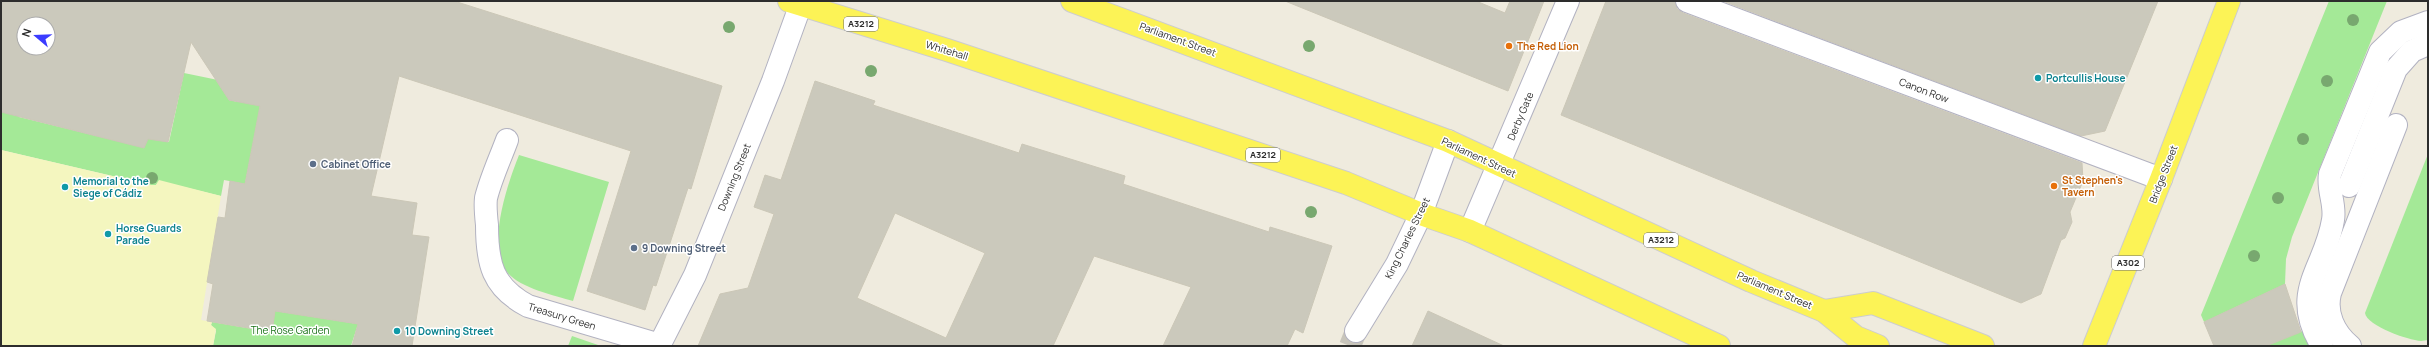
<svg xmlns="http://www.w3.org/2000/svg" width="2429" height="347" font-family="Manrope,sans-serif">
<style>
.green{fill:#a4e997}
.sand{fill:#f4f6bf}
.building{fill:#cbc9bc;stroke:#cbc7b7;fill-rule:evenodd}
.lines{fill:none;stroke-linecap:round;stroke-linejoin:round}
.minor-tunnel{stroke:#c8c5bb;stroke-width:22;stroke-dasharray:22 11;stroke-linecap:butt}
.minor-casing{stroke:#b2b2c1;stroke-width:24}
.major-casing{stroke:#cdcdcd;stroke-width:24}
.minor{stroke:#fff;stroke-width:22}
.major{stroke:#fcf356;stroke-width:22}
.tree{fill:#78a86f}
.food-dot{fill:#e8710a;stroke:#fff;stroke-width:1.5}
.culture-dot{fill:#0f9aa8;stroke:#fff;stroke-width:1.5}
.service-dot{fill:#5c6f8a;stroke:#fff;stroke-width:1.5}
.labels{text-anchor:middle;stroke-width:3;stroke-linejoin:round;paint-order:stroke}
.shield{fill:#fff;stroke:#6c6c6c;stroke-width:1}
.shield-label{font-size:9px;font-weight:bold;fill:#2d2d2d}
.street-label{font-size:10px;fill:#2d2d2d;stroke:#fff}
.food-label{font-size:10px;font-weight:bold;fill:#c56008;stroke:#fff;text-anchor:start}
.culture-label{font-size:10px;font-weight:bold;fill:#0d838f;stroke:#fff;text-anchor:start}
.service-label{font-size:10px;font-weight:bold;fill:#4e5e75;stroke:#fff;text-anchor:start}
.park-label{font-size:10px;fill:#177115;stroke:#fff}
</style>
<rect width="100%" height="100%" fill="#efebde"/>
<g class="green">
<polygon points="2329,1 2387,1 2292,237 2286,259 2285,284 2204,322 2201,315"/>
<polygon points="184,73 218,80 218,83 229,100 238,102 263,92 245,184 224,180 221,196 159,181 156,185 151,185 1,150 1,101 19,117 142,147 148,137 169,142"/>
<path d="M2428 154V340L2421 341C2408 340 2367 326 2365 313Z"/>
<path d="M519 155 609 182 573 301C555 296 518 287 507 272 486 245 508 183 519 155Z"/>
<polygon points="275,311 358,324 351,346 213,346 216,331 211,325 212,322 271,332"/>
<polygon points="2305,330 2309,346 2266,346"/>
<polygon points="572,336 598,345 600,346 568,346"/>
</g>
<polygon class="sand" points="1,150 151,185 156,185 159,180 221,196 201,320 212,322 211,325 216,329 213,346 1,346"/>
<g class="building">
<path d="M1 1H454L722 86 691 189 688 188 656 286 653 285 645 310 587 291 631 151 399 76 371 196 417 203 412 235 429 237 412 346H352L358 324 275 311 272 332 207 321 213 284 207 282 218 217 225 218 230 181 245 184 260 106 229 100 191 42 168 142 148 139 144 148 1 112ZM24 24H48V48H24Z"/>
<polygon points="1285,1 1476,1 1505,13 1510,1 1544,1 1508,91"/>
<polygon points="1606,1 1675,1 1677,9 1683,13 2082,163 2083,181 2070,212 2072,222 2065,238 2061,240 2041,294 2021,303 2006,297 1561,115"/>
<polygon points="1723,1 2158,1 2105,131 2081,136"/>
<path d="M815 81 875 101 873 105 1019 153 1022 144 1125 176 1123 184 1269 232 1270 227 1332 246 1303 333 1295 329 1287 346H1163L1191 287 1094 256 1053 346H698L720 294 748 288 774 214 754 207 765 175 781 180ZM895 213 985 253 946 338 857 298Z"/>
<polygon points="2285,284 2301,332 2266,346 2214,346 2204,322"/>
<polygon points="1428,311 1504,346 1412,346"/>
</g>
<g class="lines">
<polyline class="minor-tunnel" points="1350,346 1356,331"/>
<defs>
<g id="minor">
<polyline points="1687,1 2161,179"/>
<path d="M507 140C500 159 491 178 486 198 485 206 486 216 487 225 487 263 492 287 528 306L660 345"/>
<polyline points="2349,186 2396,69 2412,51 2428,44"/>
<polyline points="1470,231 1568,1"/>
<polyline points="1356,331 1397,264 1421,214 1448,141"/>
<polyline points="659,346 695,275 773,81 802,1"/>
<path d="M2322 346C2289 291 2325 270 2333 220 2336 204 2327 190 2330 174L2380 52 2401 32 2428 22"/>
<path d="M2350 346C2334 333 2325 313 2330 293L2396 125"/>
</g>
<g id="major">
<polyline points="789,1 947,50 1346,183 1421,214 1470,231 1719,346"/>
<polyline points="1072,1 1448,141 1751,281 1824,311 1856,337 1878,346"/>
<polyline points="1824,311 1873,303 1983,346"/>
<polyline points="2094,346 2161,179 2229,1"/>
</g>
</defs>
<use href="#minor" class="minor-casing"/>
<use href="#major" class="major-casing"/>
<use href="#minor" class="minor"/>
<use href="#major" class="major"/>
</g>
<g class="tree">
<circle cx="2353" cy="20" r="6"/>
<circle cx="729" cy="27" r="6"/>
<circle cx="1309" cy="46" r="6"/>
<circle cx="871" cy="71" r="6"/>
<circle cx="2327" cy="81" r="6"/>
<circle cx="2303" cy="139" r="6"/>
<circle cx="152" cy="178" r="6"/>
<circle cx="2278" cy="198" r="6"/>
<circle cx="1311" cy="212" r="6"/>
<circle cx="2254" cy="256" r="6"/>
</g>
<g class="food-dot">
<circle cx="1509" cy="46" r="4"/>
<circle cx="2054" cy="186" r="4"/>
</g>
<g class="culture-dot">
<circle cx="2038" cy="78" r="4"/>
<circle cx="65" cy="187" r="4"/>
<circle cx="108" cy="234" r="4"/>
<circle cx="397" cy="331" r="4"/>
</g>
<g class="service-dot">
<circle cx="313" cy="164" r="4"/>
<circle cx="634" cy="248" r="4"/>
</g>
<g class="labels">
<g class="shield">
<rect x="844" y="17" width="34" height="14" rx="3"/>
<rect x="1246" y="148" width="34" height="14" rx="3"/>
<rect x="1644" y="233" width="34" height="14" rx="3"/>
<rect x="2112" y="256" width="32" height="14" rx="3"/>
</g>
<g class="shield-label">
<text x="861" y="27">A3212</text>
<text x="1263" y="158">A3212</text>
<text x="1661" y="243">A3212</text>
<text x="2128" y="266">A302</text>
</g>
<g class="street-label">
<text transform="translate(1178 39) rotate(20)" y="4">Parliament Street</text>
<text transform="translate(947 50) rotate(17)" y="4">Whitehall</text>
<text transform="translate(1924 90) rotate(21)" y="4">Canon Row</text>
<text transform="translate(1520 116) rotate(-67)" y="4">Derby Gate</text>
<text transform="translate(1479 157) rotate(25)" y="4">Parliament Street</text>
<text transform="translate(2163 174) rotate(-69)" y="4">Bridge Street</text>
<text transform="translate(734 177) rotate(-68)" y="4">Downing Street</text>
<text transform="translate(1407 238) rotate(-64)" y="4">King Charles Street</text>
<text transform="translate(1775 290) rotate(23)" y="4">Parliament Street</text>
<text transform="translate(562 316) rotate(17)" y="4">Treasury Green</text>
</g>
<g class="food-label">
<text x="1517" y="50">The Red Lion</text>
<text x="2062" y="184">St Stephen's<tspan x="2062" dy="12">Tavern</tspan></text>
</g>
<g class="culture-label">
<text x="2046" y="82">Portcullis House</text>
<text x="73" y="185">Memorial to the<tspan x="73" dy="12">Siege of Cádiz</tspan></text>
<text x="116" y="232">Horse Guards<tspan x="116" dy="12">Parade</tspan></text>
<text x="405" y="335">10 Downing Street</text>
</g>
<g class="service-label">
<text x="321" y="168">Cabinet Office</text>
<text x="642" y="252">9 Downing Street</text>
</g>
<g class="park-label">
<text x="290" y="334">The Rose Garden</text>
</g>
</g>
<rect width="2429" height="347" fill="none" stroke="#2d2d2d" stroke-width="4"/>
<g transform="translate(36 36) rotate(289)"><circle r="19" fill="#ffffff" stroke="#ababab"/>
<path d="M0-3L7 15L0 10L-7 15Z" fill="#3b3cff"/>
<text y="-6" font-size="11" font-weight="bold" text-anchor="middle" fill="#2d2d2d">N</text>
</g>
</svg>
